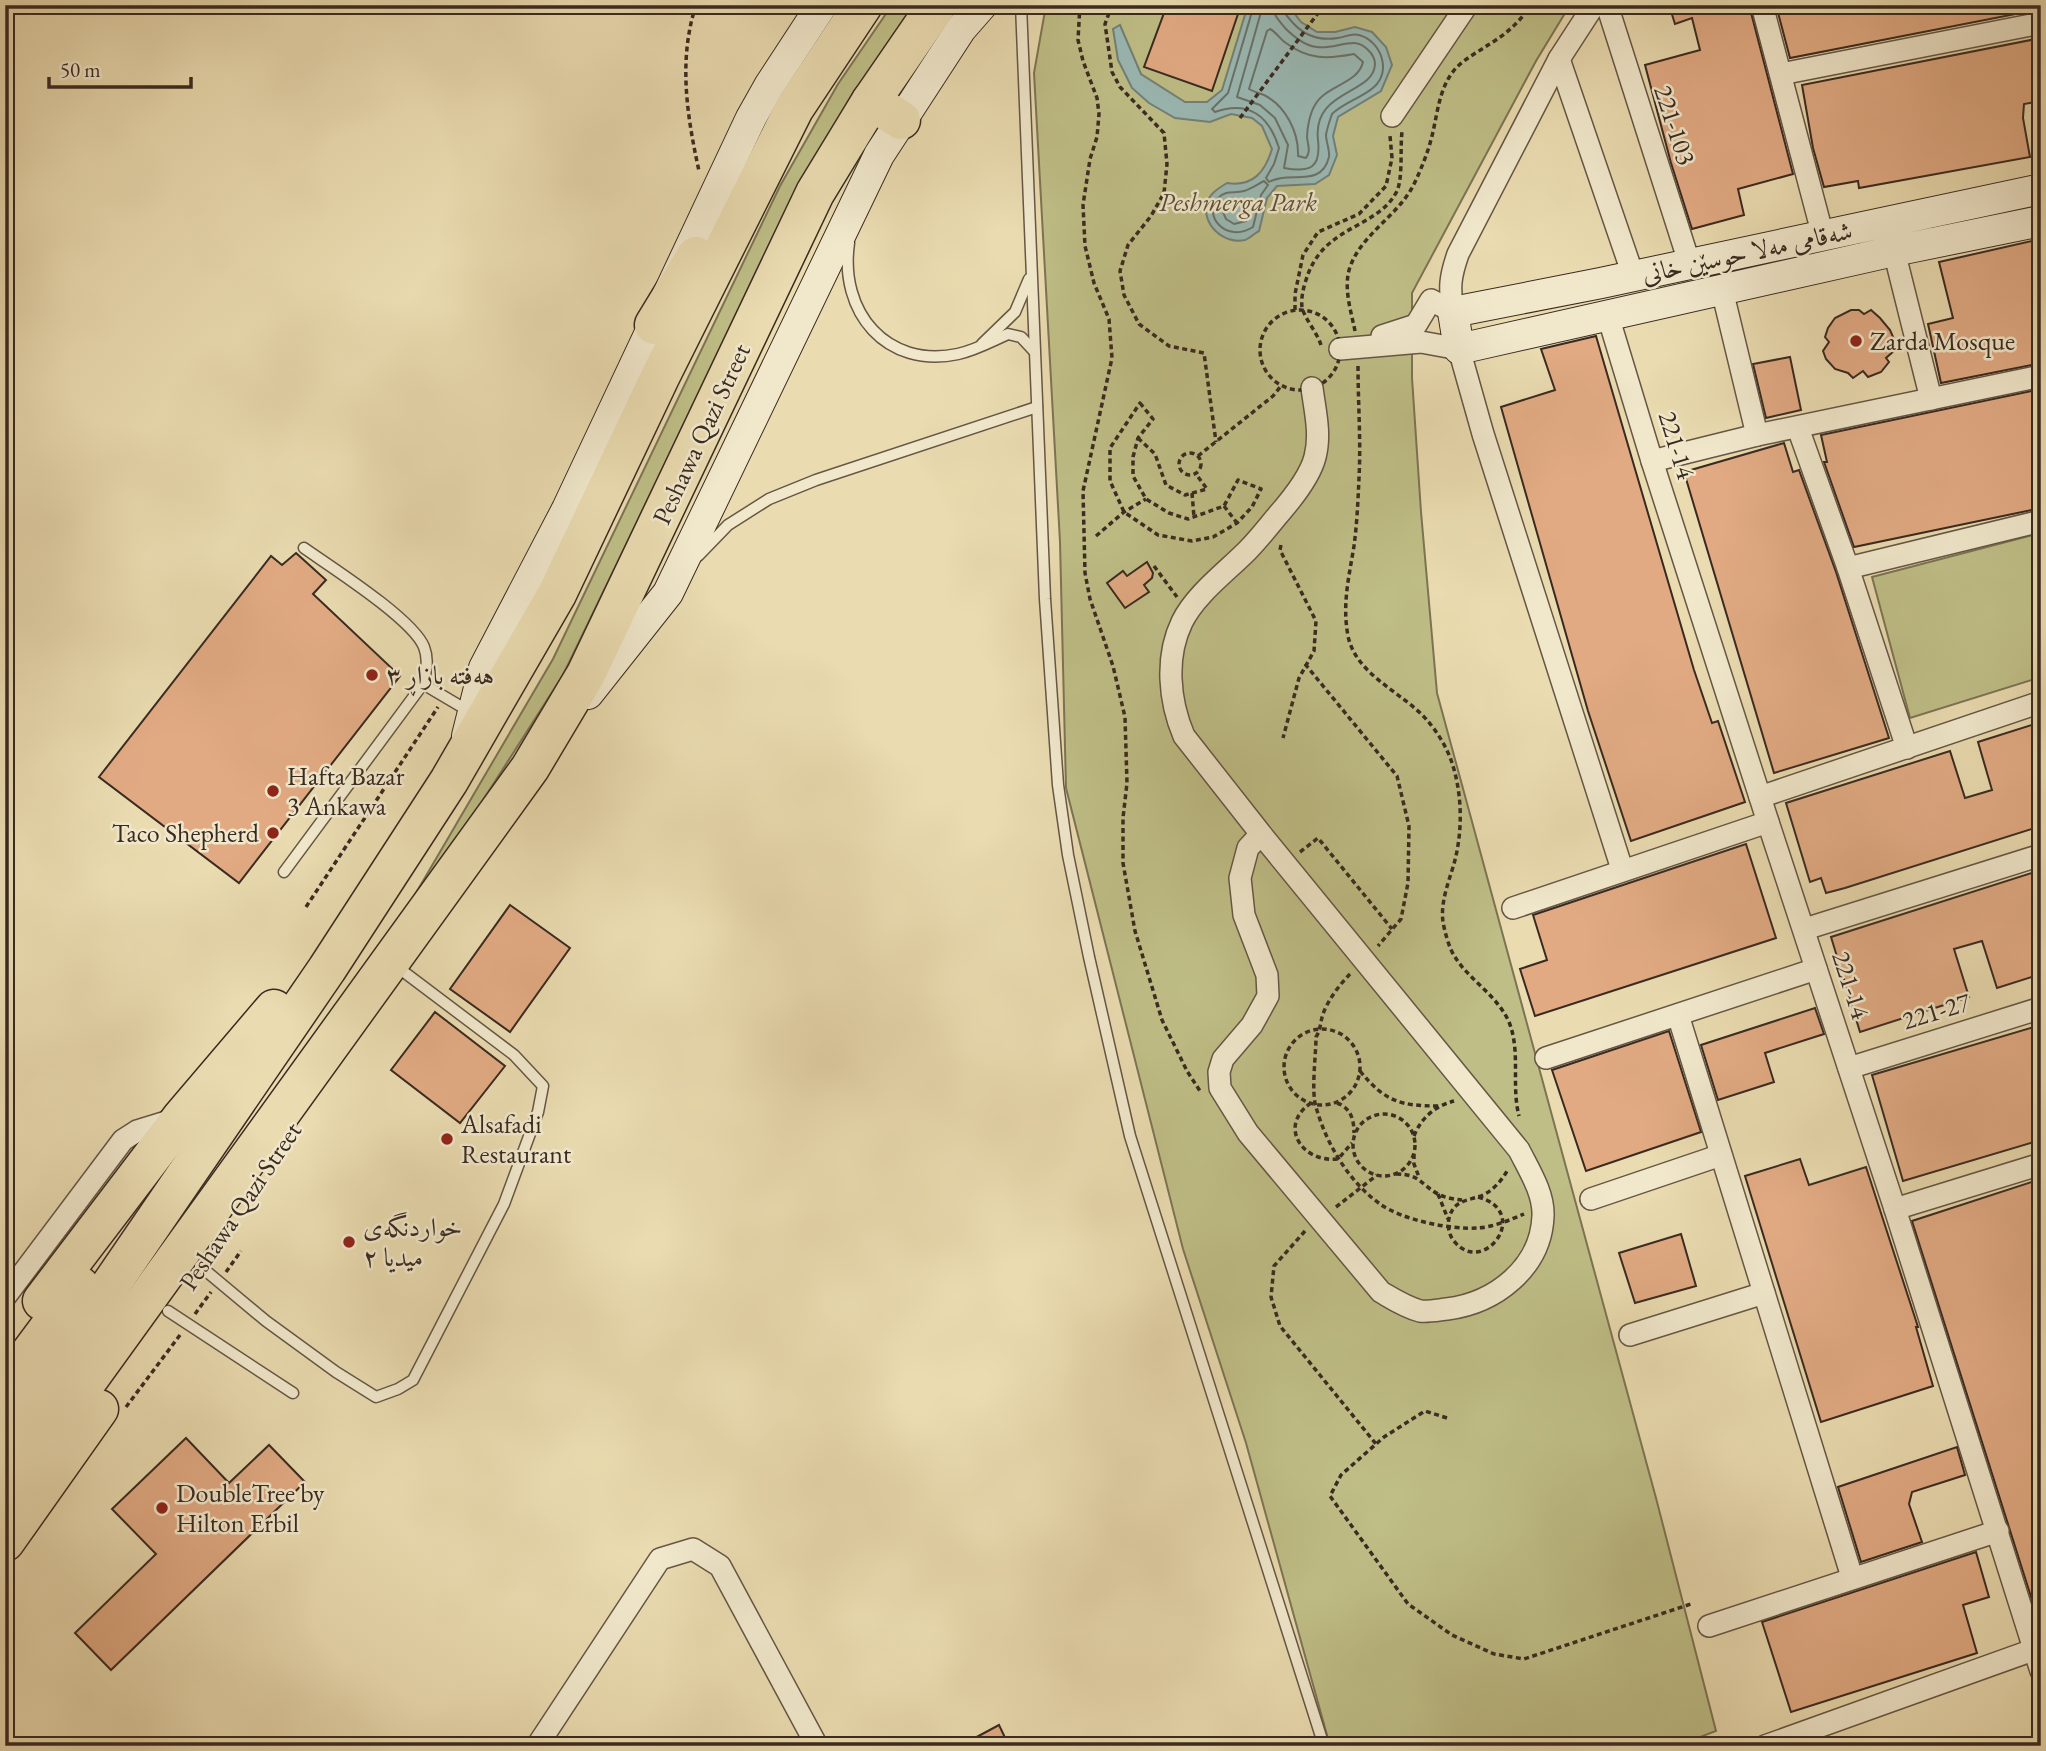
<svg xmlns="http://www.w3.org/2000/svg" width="2046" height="1751" font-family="'EB Garamond',Amiri,serif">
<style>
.green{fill:#bfbe86;stroke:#7c7454;stroke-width:2}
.water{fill:#9ab9b4;stroke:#738079;stroke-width:2}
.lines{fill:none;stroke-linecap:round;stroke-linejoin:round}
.shore{stroke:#6a726a;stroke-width:2}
.building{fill:#e1aa83;stroke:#392a21;stroke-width:2}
.lane-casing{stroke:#655645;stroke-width:13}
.street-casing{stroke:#655645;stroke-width:24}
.secondary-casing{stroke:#392a21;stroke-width:32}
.highway-casing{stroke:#392a21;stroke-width:41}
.path{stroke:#392a21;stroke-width:3.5;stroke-dasharray:5 3.5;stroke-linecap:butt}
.lane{stroke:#f1e8cc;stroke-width:10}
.street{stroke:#f1e8cc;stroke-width:21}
.secondary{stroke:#f1e8cc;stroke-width:30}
.highway{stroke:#eadbb0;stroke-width:38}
.poi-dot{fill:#8f2418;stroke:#f1e8cc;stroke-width:2.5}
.labels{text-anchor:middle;stroke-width:5;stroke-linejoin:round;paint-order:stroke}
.street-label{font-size:26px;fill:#392a21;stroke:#f1e8cc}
.park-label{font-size:26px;font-style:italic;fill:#5a4f3a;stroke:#f1e8cc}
.poi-label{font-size:26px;fill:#392a21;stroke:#f1e8cc;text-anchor:start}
</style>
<rect width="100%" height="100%" fill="#eadbb0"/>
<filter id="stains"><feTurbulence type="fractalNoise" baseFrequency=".00286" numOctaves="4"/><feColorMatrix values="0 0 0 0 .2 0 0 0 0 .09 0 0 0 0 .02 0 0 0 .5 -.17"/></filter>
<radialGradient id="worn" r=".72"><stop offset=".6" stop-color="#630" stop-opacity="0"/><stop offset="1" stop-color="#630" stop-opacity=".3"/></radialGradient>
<g class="green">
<polygon points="892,5 919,5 854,91 795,195 563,675 462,833 413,898 553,659 780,186 838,84"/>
<polygon points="1046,5 1570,5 1536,61 1412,293 1412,378 1421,512 1437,693 1656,1498 1716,1731 1677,1746 1330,1746 1246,1443 1183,1249 1066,788 1060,542 1034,73"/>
<polygon points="2041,533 2041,677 1910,718 1872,577"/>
</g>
<path class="water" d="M1248 5H1288L1301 22 1317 32H1335L1355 27 1372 32 1386 47 1392 65 1381 91 1338 117 1333 136 1337 155 1329 175 1315 184 1277 186 1267 198 1259 231C1255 233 1250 238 1245 240 1224 245 1201 224 1207 203 1210 193 1219 188 1227 183 1253 187 1265 172 1272 149L1262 126 1252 118 1231 114 1210 122 1175 118 1149 103 1132 88 1118 60 1113 29 1120 25 1141 74 1185 102H1207L1222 90Z"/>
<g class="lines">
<g class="shore">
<path d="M1254 5 1228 93 1212 109 1215 112C1249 100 1269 116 1279 148L1274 164 1266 178 1269 182C1290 170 1321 189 1329 157 1330 150 1326 142 1326 135 1327 128 1330 120 1332 114 1344 102 1362 98 1374 87 1392 71 1381 41 1359 35 1351 33 1345 37 1338 38 1320 41 1305 36 1293 23 1288 17 1283 13 1282 5"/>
<path d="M1263 5 1237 97 1260 105 1275 118 1288 145 1284 168C1311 173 1321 167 1318 140 1312 89 1374 95 1375 64 1375 54 1363 43 1354 43 1341 43 1330 49 1317 47 1305 46 1293 36 1285 28 1279 20 1273 16 1273 5"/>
<path d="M1270 29C1276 32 1280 39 1286 43 1308 60 1328 59 1354 54L1363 62C1358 84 1326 85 1315 105 1310 113 1307 128 1307 137 1308 146 1311 151 1306 158L1298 156C1299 133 1286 106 1264 95 1259 93 1254 92 1249 89L1267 31Z"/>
<path d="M1264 181 1268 185 1261 195 1253 227C1226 244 1202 215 1218 198 1227 189 1234 194 1244 191 1251 189 1258 184 1264 181Z"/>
<polygon points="1248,200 1251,206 1246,221 1234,224 1226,219 1223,212 1225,203 1231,200"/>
</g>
</g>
<g class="building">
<polygon points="1167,5 1241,5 1212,91 1144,67"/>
<polygon points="1669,5 1749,5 1793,174 1738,189 1744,215 1692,229 1671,163 1645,65 1700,50 1692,18 1675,24"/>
<polygon points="1776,5 2025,5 2026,12 1790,58"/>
<polygon points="2041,38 2041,101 2024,104 2023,118 2030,157 1859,188 1858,181 1824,187 1813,148 1802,85"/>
<polygon points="2041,239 2041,363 1941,383 1928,324 1953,318 1939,262"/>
<polygon points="1851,310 1859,310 1864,314 1871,310 1880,318 1890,330 1894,339 1895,350 1886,358 1889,362 1881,372 1868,377 1863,371 1853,378 1848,373 1835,369 1826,359 1823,351 1829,342 1825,337 1828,328 1835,318"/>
<polygon points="1596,336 1694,670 1712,723 1718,721 1745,802 1631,841 1588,711 1501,407 1555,390 1541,349"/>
<polygon points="1790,357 1801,410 1766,418 1753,364"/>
<polygon points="2041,389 2041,508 1854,547 1824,462 1827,462 1821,435"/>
<polygon points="1784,443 1793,472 1799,470 1836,572 1889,738 1774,773 1684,472"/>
<polygon points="296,553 326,580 313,594 400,676 239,883 99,777 271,556 282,565"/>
<polygon points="1147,562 1153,573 1152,578 1144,585 1149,592 1125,608 1107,583 1123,571 1127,576"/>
<polygon points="2041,722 2041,826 1845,888 1826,893 1821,878 1810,882 1786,803 1950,751 1965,798 1992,790 1978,742"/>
<polygon points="1746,844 1776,938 1535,1016 1520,969 1547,960 1533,915"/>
<polygon points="2041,870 2041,974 1997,988 1982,941 1954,949 1969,997 1860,1032 1831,937"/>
<polygon points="510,905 570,948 510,1032 450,989"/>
<polygon points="1815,1008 1824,1034 1765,1053 1774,1082 1718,1100 1701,1045"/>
<polygon points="435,1012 505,1066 460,1123 391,1070"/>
<polygon points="2041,1025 2041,1140 1903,1181 1872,1075"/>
<polygon points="1669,1031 1701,1132 1586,1171 1552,1070"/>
<polygon points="1800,1159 1809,1185 1866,1167 1918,1327 1916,1327 1933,1386 1821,1422 1745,1176"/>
<polygon points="2041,1179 2041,1622 2039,1622 1912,1221"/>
<polygon points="1681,1234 1696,1286 1635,1303 1619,1253"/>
<polygon points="186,1438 229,1483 269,1445 305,1482 111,1670 75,1633 156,1554 112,1509"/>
<polygon points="1957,1447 1965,1475 1912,1492 1909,1504 1922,1542 1861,1562 1838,1487"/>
<polygon points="1976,1552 1989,1597 1963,1605 1977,1653 1791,1712 1762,1622"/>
<polygon points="999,1725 1009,1746 960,1746"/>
</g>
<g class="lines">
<defs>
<g id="lane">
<polyline points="1021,5 1045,599 1058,785 1068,855 1089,957 1130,1136 1324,1746"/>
<path d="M849 243C839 312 886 369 958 354 976 350 992 341 1008 334L1021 337 1034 351"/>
<polyline points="982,344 1015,312 1029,279"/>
<polyline points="698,556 728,525 769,499 816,480 1037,407"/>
<polyline points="423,684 472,713"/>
<path d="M284 872 423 684C426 671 429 660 424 647 413 619 331 567 304 548"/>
<polyline points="200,1266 266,1321 336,1372 376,1397 398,1389 413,1380 504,1204 538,1112 543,1086 514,1055 400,969"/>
<polyline points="168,1311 293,1393"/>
</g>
<g id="street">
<polyline points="1607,5 1689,262"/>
<polyline points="1762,5 1823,236"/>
<polyline points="1559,59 1633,275"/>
<polyline points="1781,74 2041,23"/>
<polyline points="1392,116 1467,5"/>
<polyline points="1894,251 1931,399"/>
<polyline points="1722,290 1757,435"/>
<path d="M1453 312C1449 287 1450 277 1458 254L1559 59 1594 5"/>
<polyline points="1608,316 1652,461 1768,822 1895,1209 2041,1671"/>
<polyline points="1382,336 1416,325 1431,300 1453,312"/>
<polyline points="1340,349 1421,342 1459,349 1483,434 1622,869"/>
<polyline points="1798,428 1848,568 1907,748"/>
<polyline points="1652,461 1757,435 2041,376"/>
<polyline points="1848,568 2041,521"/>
<polyline points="1760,797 2041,702"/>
<path d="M1261 834 1519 1150C1529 1170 1544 1193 1543 1216 1541 1268 1495 1303 1447 1309 1438 1310 1428 1312 1420 1311 1405 1307 1393 1299 1381 1292L1248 1133 1220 1088 1219 1072 1223 1059 1252 1025 1268 996 1267 975 1244 915 1240 878 1248 848 1261 834 1184 736C1169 701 1165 657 1182 622 1195 595 1226 572 1247 551 1258 540 1268 527 1278 515 1292 499 1310 477 1315 457 1321 434 1315 411 1312 388"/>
<polyline points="1513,908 1768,822"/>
<polyline points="1805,929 2041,855"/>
<polyline points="1678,1015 1852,1577"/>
<polyline points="1546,1058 1816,969"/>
<polyline points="1849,1068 2041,1008"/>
<polyline points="1591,1199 1721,1155"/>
<polyline points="1895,1209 2041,1164"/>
<polyline points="5,1297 123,1140 137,1131 176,1119"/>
<polyline points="1630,1335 1764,1293"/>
<polyline points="1709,1626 1998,1531"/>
<polyline points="537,1746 660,1559 693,1549 720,1566 817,1746"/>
<polyline points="1765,1746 2033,1650"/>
</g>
<g id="secondary">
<polyline points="2041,189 1601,283 1453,312 1459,349 1894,251 2041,221"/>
<polyline points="588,694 668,593 879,155 961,29 982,5"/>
<polyline points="467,736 484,668 567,509 751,118 769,86 822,5"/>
</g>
<g id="highway">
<polyline points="871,101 901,120"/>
<polyline points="654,325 696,256"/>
<polyline points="42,1301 182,1117 274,1009"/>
<polyline points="5,1387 80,1286"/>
<polyline points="5,1439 327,969 449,781 557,594 661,375 794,109 863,5"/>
<polyline points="5,1495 530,768 586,674 815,193 871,101 937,5"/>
<polyline points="5,1542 99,1409"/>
</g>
</defs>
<use href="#lane" class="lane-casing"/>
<use href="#street" class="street-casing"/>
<use href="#secondary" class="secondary-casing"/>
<use href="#highway" class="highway-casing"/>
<g class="path">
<path d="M696 5C678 60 687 116 699 171"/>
<polyline points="1080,5 1078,40 1083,61 1097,98 1099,114 1097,137 1090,159 1083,205 1085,246 1094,283 1109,319 1112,358 1083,491 1085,573 1090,599 1113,666 1125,717 1127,783 1123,818 1123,863 1135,931 1162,1020 1187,1071 1200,1091"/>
<polyline points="1112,5 1105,24 1112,72 1120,87 1164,133 1167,164 1164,193 1151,216 1128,245 1120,271 1124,295 1139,324 1169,346 1204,353 1216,442"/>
<polyline points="1240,118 1324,5"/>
<circle cx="1300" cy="350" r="40"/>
<polyline points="1295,310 1295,294 1303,255 1318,232 1359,214 1386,186 1392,158 1390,136"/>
<path d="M1355 331C1351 311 1343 287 1350 267 1362 233 1400 215 1415 182 1422 167 1428 152 1432 136 1438 112 1439 86 1457 67 1466 58 1478 52 1488 45 1505 35 1520 22 1531 5"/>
<path d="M1321 345C1317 332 1304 318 1302 307 1301 298 1303 289 1306 280 1323 224 1377 230 1397 191 1403 178 1400 147 1402 132"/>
<path d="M1358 366C1358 403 1361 440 1359 478 1358 500 1357 524 1354 546 1349 577 1342 604 1348 636 1356 675 1402 692 1426 719 1436 730 1446 746 1451 760 1462 791 1463 828 1455 860 1450 879 1440 901 1443 922 1445 933 1449 948 1455 957 1470 981 1497 995 1509 1022 1521 1052 1511 1085 1519 1116"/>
<polygon points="1140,403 1153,419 1138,438 1133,457 1133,476 1146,499 1169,513 1188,519 1224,506 1238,480 1261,489 1252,507 1237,523 1213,537 1192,541 1158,535 1124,512 1110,481 1110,448"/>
<polyline points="1138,438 1155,454 1166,485 1185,495 1207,489 1196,474"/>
<circle cx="1190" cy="464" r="11"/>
<polyline points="1198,456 1273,396 1281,386"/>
<polyline points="1192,493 1194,517"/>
<polyline points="1224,506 1237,523"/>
<polyline points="1096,536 1124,512 1146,499"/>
<polyline points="1281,545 1280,550 1316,621 1314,651 1299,678 1283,738"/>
<polyline points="1154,566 1177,597"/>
<polyline points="1305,664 1397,776 1409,826 1408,883 1401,919 1378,946"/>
<polyline points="1300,852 1318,838 1392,929"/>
<polyline points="306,907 438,707"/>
<path d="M1350 974C1340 984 1328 1000 1323 1014 1320 1023 1321 1029 1316 1037 1316 1055 1311 1091 1316 1107 1326 1143 1348 1181 1380 1204 1402 1220 1451 1230 1478 1228 1493 1227 1510 1220 1524 1214"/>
<circle cx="1322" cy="1067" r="38"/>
<path d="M1360 1071C1385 1102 1401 1106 1440 1106"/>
<path d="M1311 1103C1278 1125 1301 1163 1338 1159L1352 1143"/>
<path d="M1337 1103C1351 1108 1354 1120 1354 1133"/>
<circle cx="1384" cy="1145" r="31"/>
<path d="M1414 1136C1421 1118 1435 1106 1454 1101"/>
<polyline points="1414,1154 1414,1164 1419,1177"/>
<path d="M1396 1174C1420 1174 1420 1184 1438 1194 1445 1198 1454 1199 1462 1200"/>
<polyline points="1438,1194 1448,1219"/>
<path d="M1478 1197C1533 1212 1483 1278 1454 1241 1448 1234 1447 1223 1450 1215 1456 1198 1472 1201 1485 1194 1494 1189 1502 1180 1507 1171"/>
<polyline points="1336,1207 1377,1175"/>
<polyline points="1305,1231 1274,1266 1271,1297 1280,1326 1376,1444"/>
<polyline points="226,1272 241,1251"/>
<polyline points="195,1314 211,1292"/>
<polyline points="126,1407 180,1335"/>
<polyline points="1447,1418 1425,1411 1384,1437 1341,1475 1330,1496 1408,1604 1452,1635 1494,1654 1524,1659 1691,1604"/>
</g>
<use href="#lane" class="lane"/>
<use href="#street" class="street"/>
<use href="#secondary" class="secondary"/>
<use href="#highway" class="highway"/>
</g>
<g class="poi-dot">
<circle cx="1856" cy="341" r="7"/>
<circle cx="372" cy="675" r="7"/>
<circle cx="273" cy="791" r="7"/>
<circle cx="273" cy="833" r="7"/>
<circle cx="447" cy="1139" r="7"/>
<circle cx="349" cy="1242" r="7"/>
<circle cx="162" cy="1508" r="7"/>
</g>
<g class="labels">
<g class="street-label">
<text transform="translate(1675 125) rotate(72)" y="9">221-103</text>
<text transform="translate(1747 252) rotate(-12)" y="9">شەقامی مەلا حوسێن خانی</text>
<text transform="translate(701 434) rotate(-65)" y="9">Peshawa Qazi Street</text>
<text transform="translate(1677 445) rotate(73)" y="9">221-14</text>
<text transform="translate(1851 985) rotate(72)" y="9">221-14</text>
<text transform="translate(1936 1011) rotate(-17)" y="9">221-27</text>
<text transform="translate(240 1206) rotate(-56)" y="9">Peshawa Qazi Street</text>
</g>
<g class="park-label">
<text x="1238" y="211">Peshmerga Park</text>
</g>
<g class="poi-label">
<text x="1870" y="350">Zarda Mosque</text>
<text x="386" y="684">هەفتە بازاڕ ٣</text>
<text x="287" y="785">Hafta Bazar<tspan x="287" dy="30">3 Ankawa</tspan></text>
<text x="259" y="842" text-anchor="end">Taco Shepherd</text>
<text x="461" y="1133">Alsafadi<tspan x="461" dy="30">Restaurant</tspan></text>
<text x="363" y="1236">خواردنگەی<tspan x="363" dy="30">میدیا ٢</tspan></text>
<text x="176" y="1502">DoubleTree by<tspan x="176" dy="30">Hilton Erbil</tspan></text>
</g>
</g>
<rect width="2046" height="1751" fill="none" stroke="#eadbb0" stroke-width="28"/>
<rect x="7" y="7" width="2032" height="1737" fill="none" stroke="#392a21" stroke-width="3.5"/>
<rect x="14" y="14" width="2018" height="1723" fill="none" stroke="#392a21" stroke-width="2"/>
<path d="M49 77v10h142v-10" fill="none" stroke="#392a21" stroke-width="3.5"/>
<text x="60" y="77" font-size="21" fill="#392a21" stroke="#f1e8cc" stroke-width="5" paint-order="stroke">50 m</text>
<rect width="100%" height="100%" filter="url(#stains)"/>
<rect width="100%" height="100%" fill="url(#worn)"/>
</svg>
